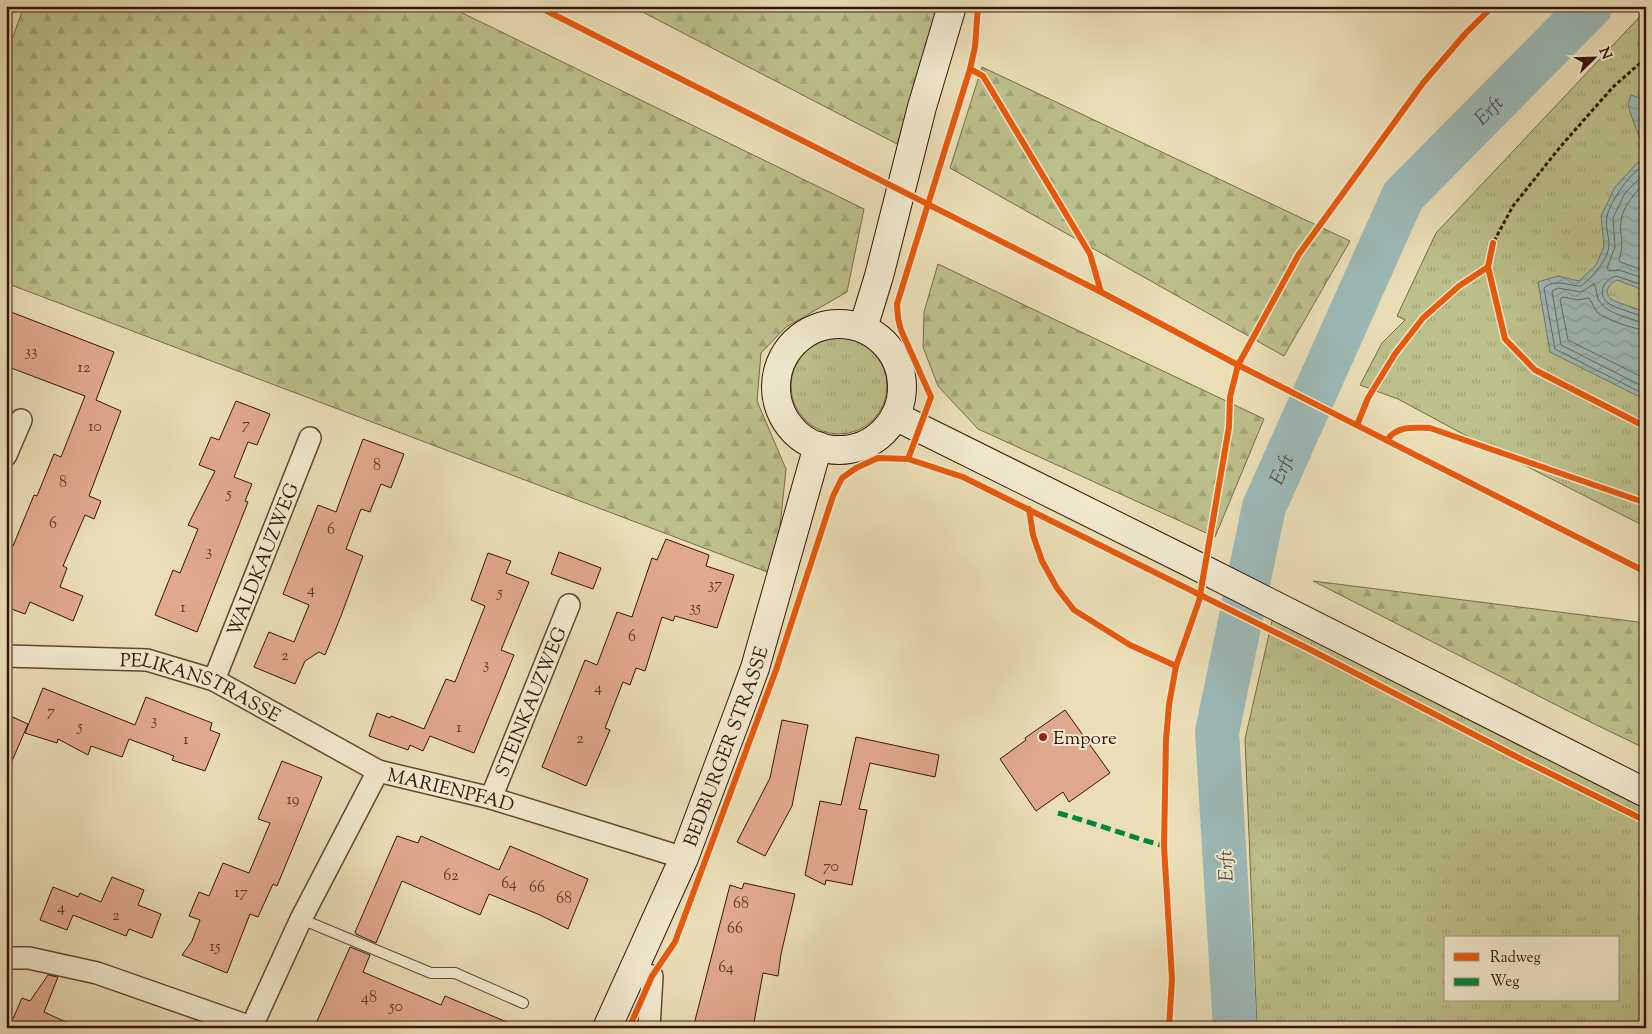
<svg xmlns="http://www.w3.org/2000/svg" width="1652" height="1034" font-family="'Sorts Mill Goudy',serif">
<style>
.grass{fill:url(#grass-tufts);stroke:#786a49;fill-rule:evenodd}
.forest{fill:url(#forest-firs);stroke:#786a49}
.water{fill:url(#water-waves);stroke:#737871}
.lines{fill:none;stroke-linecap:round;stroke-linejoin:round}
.shore{stroke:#686860;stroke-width:1}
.river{stroke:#9cbab8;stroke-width:44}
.building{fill:#e1a98c;stroke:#351507}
.lane-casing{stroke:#624733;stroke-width:12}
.street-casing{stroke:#624733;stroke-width:24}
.secondary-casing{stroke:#351507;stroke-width:30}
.path{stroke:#351507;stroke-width:3;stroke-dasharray:4 2.5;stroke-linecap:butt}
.lane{stroke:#f2ead0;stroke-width:10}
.street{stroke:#f2ead0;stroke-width:21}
.secondary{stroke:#f2ead0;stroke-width:28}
.rail{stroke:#351507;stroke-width:4;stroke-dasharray:9 9;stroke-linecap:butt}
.quiet{stroke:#00873e;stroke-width:5;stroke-dasharray:10 5;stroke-linecap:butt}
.cycleway-casing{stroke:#f2ead0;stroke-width:9}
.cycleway{stroke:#e8590c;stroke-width:6}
.poi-dot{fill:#8f2418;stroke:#f2ead0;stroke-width:2}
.labels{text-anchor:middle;stroke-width:4;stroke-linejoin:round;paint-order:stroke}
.number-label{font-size:16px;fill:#603a28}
.street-label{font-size:19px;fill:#351507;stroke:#f2ead0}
.poi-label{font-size:19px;fill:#351507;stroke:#f2ead0;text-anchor:start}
.water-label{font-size:20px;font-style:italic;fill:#594f45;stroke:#f2ead0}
</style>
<defs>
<pattern id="grass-tufts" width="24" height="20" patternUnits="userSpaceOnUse" patternTransform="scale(1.25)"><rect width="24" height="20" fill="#bcc08b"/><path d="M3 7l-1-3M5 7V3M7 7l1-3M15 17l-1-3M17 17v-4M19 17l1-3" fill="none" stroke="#a2a476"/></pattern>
<pattern id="forest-firs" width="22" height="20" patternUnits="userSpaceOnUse" patternTransform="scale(1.25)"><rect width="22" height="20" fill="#bcc08b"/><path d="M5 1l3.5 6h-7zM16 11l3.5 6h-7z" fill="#a2a476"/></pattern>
<pattern id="water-waves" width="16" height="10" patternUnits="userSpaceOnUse" patternTransform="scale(1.25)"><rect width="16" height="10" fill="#9cbab8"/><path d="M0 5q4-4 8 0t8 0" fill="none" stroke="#879f9d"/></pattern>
</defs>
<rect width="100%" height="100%" fill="#ebdeb6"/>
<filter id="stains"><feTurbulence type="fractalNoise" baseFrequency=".004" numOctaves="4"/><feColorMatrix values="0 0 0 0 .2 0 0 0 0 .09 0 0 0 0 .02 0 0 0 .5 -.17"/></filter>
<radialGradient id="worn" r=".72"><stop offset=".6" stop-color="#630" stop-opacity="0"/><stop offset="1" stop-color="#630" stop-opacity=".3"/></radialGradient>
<g class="grass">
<polygon points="1646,10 1646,527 1461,433 1398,399 1360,385 1382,343 1405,320 1397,316 1436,233"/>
<circle cx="839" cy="386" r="48"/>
<path d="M1273 617 1646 806V1028H1257L1245 739ZM1446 938H1618V1000H1446Z"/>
</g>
<g class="forest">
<polygon points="24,6 448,6 864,209 847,292 786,327 761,353 757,401 786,469 775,575 6,283 6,56"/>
<polygon points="631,6 930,6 940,11 897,144"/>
<polygon points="982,67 1350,241 1284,356 950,168"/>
<polygon points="938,264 1264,419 1215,537 978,429 938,386 923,347 924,312"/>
<polygon points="1313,581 1646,623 1646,749 1574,714"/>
</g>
<g class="water">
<polygon points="1631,95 1646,100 1646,143 1640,139 1631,115 1628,104"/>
<path d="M1646 160V291L1617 280C1609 284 1603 292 1611 299 1617 303 1638 309 1646 312V400L1550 352 1538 282 1558 276 1579 281 1596 265 1604 246 1601 216 1615 187 1637 163Z"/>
</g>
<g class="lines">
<g class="shore">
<path d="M1646 165C1632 169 1609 203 1607 217 1605 226 1609 236 1609 245 1608 260 1593 277 1581 286 1568 286 1555 278 1544 288L1555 349 1646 395"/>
<polyline points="1646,172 1625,193 1613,218 1615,247 1607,268 1609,271 1619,270 1646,279"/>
<path d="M1646 181C1637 191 1622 207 1621 221 1619 237 1625 241 1619 260L1620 262 1646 271"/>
<path d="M1646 286 1616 276C1605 279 1596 293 1608 303 1613 307 1640 316 1646 317"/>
<path d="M1646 323 1640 322C1626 317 1605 313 1598 299 1596 294 1597 289 1594 284L1581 292 1558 288 1552 291 1561 345 1646 388"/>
<path d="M1646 330C1636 330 1604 319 1597 312 1594 308 1592 302 1589 298L1578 300 1563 297 1560 299 1568 340 1646 379"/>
</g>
<path class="river" id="s1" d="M1235 1028 1217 732 1264 507 1403 196 1591 6"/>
</g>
<g class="building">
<polygon points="6,310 114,352 96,400 121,411 89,496 101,501 94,519 85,515 63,566 67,568 60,587 83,596 73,621 30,602 25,614 6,607 6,559 11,546 13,546 34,495 37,496 54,454 61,457 85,396 6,366"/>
<polygon points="236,401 270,414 257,445 248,442 234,477 252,484 245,501 248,502 197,632 155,615 173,570 180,573 198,529 188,525 215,471 199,465 211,437 219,440"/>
<polygon points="363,439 404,454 391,488 381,484 370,512 361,509 346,549 363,556 341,616 325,655 319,652 305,661 295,684 254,667 269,632 294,642 309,605 283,594 318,505 336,512"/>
<polygon points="666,539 709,555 706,566 734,575 717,628 675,616 673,621 662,617 645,671 636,668 630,685 623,682 605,728 610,730 586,786 542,767 585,660 597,665 617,612 632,617 652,558 657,560"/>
<polygon points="559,552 601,568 593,589 551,574"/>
<polygon points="488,553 511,561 506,573 529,582 501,650 514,655 474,753 430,736 423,751 410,745 408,750 369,736 377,713 390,718 391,716 424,729 446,679 455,682 485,606 471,600"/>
<polygon points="43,688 135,725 146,697 212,723 210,730 220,734 205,771 172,760 174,756 129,739 122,757 91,746 88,755 58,739 57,743 25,733"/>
<polygon points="1065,710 1110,773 1069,802 1063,792 1036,811 1000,759 1026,740 1025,738"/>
<polygon points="6,714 28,724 6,775"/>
<polygon points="782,720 808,725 792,806 765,856 737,842 770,778"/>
<polygon points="856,737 939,755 935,777 870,763 859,809 867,810 852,885 826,880 825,885 805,875 820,801 841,805"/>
<polygon points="282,761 322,777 277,886 273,884 258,917 250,914 227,973 182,955 192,941 200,920 189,916 199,892 209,896 223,863 249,873 270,823 258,819"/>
<polygon points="397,836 418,843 421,836 499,870 510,846 588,879 568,929 540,915 489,894 480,915 402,881 376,943 356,934 355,932"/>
<polygon points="112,877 144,890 138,905 161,914 152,938 129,929 126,936 73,915 67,930 40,920 53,887 78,897 80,893 101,902"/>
<polygon points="744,883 795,894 781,954 778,976 763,973 753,1028 693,1028 730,885 742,889"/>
<polygon points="350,947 370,955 363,972 441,1005 445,996 521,1028 314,1028"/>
<polygon points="48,975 58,977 44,1012 79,1028 9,1028 22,998 30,1001"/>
</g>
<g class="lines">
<defs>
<polyline id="lane" points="301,919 431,973 455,973 523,1003"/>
<g id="street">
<polyline points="6,455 21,420"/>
<path id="s2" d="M6 656 147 660 214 680 378 771"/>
<path id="s3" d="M214 680 310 438"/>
<path id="s4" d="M491 798 569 605"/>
<polyline points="6,958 29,958 97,973 251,1027"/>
<polyline points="634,971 652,976 649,1028"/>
<path id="s5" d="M251 1028 301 919 378 771 491 798 684 858"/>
</g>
<g id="secondary">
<circle cx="839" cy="387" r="63"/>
<polyline points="863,328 879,276 922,107 952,6"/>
<polyline points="895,416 1185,560 1646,793"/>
<path id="s6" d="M607 1028 684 858 738 714 755 668 818 446"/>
</g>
</defs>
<use href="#lane" class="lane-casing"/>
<use href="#street" class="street-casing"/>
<use href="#secondary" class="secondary-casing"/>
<polyline class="path" points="1646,60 1638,65 1613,87 1561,146 1513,206 1493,243 1488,267 1505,339 1535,370 1646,427"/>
<use href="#lane" class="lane"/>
<use href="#street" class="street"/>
<use href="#secondary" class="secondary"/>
<polyline class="rail" points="6,29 14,6"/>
<path class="quiet" d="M1058 813C1094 823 1128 836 1164 846"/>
<defs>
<g id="cycleway">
<polyline points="537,6 1101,292 1238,365 1646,572"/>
<polyline points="970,69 983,76 1090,254 1101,292"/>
<polyline points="1493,243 1488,267 1505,339 1535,370 1646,427"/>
<polyline points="1357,425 1368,398 1395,354 1423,318 1459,286 1488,267"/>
<path d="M1387 440C1398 425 1413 428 1430 428L1646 503"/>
<polyline points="908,459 931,397 901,330 898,318 897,304 970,69 975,47 978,6"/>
<polyline points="1029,509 1033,535 1042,561 1057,588 1074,610 1130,645 1176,666"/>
<polyline points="629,1028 652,976 675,942 776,670 833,496 842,478 856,468 878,458 908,459 963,477 1309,649 1521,759 1646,821"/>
<polyline points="1169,1028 1172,979 1164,846 1166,740 1169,705 1176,666 1199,601 1229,427 1230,397 1238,365 1299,254 1423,83 1465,34 1493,6"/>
</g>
</defs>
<use href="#cycleway" class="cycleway-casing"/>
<use href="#cycleway" class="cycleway"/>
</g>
<circle class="poi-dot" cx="1043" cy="737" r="5"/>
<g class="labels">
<g class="number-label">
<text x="31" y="356">33</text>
<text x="84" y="372">12</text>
<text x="246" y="429">7</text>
<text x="95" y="431">10</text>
<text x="377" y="470">8</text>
<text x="63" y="487">8</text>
<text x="229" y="498">5</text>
<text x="53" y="528">6</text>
<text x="331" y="534">6</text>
<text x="209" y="556">3</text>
<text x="715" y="589">37</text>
<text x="311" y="594">4</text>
<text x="500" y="597">5</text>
<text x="183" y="612">1</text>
<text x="695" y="612">35</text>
<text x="632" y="641">6</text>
<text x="285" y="660">2</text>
<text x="486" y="669">3</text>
<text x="598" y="692">4</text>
<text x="51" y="716">7</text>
<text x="154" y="725">3</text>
<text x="80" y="731">5</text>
<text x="459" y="732">1</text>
<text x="580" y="743">2</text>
<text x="186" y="744">1</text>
<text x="293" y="804">19</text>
<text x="831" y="871">70</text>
<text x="451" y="880">62</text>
<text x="509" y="888">64</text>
<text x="537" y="892">66</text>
<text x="241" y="897">17</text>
<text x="564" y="903">68</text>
<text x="741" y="908">68</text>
<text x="61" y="912">4</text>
<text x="116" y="920">2</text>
<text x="735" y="933">66</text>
<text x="215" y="951">15</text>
<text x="726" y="972">64</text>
<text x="369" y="1002">48</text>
<text x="396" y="1011">50</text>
</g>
<g class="street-label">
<text dy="7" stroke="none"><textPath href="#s3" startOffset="130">WALDKAUZWEG</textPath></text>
<text dy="7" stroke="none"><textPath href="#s2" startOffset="200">PELIKANSTRASSE</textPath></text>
<text dy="7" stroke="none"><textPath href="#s4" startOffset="104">STEINKAUZWEG</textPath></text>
<text dy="7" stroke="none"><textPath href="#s6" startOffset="306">BEDBURGER STRASSE</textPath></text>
<text dy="7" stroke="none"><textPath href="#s5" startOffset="362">MARIENPFAD</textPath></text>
</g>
<g class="poi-label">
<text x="1053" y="744">Empore</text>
</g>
<g class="water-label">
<text dy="7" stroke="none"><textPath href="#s1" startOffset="988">Erft</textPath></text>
<text dy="7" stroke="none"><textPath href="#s1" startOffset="568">Erft</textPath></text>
<text transform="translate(1225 866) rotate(-93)" y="7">Erft</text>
</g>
</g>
<rect width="1652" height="1034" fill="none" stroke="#ebdeb6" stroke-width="25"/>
<rect x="8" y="8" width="1637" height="1019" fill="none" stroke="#351507" stroke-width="2.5"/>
<rect x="12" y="12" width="1627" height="1009" fill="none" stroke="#351507"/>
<rect x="1444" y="936" width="175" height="65" fill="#f2ead0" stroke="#a69580"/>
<rect x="1454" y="953" width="25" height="8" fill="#e8590c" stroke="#a69580"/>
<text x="1490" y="962" font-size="15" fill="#351507">Radweg</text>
<rect x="1454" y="978" width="25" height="8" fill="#00873e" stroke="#a69580"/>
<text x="1490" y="986" font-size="15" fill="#351507">Weg</text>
<g transform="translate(1594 58) rotate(67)" stroke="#f2ead0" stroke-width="4" paint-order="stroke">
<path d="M0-4L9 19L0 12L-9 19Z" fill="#351507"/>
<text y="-8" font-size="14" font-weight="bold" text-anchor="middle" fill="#351507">N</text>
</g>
<rect width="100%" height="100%" filter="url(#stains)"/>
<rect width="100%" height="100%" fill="url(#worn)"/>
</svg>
